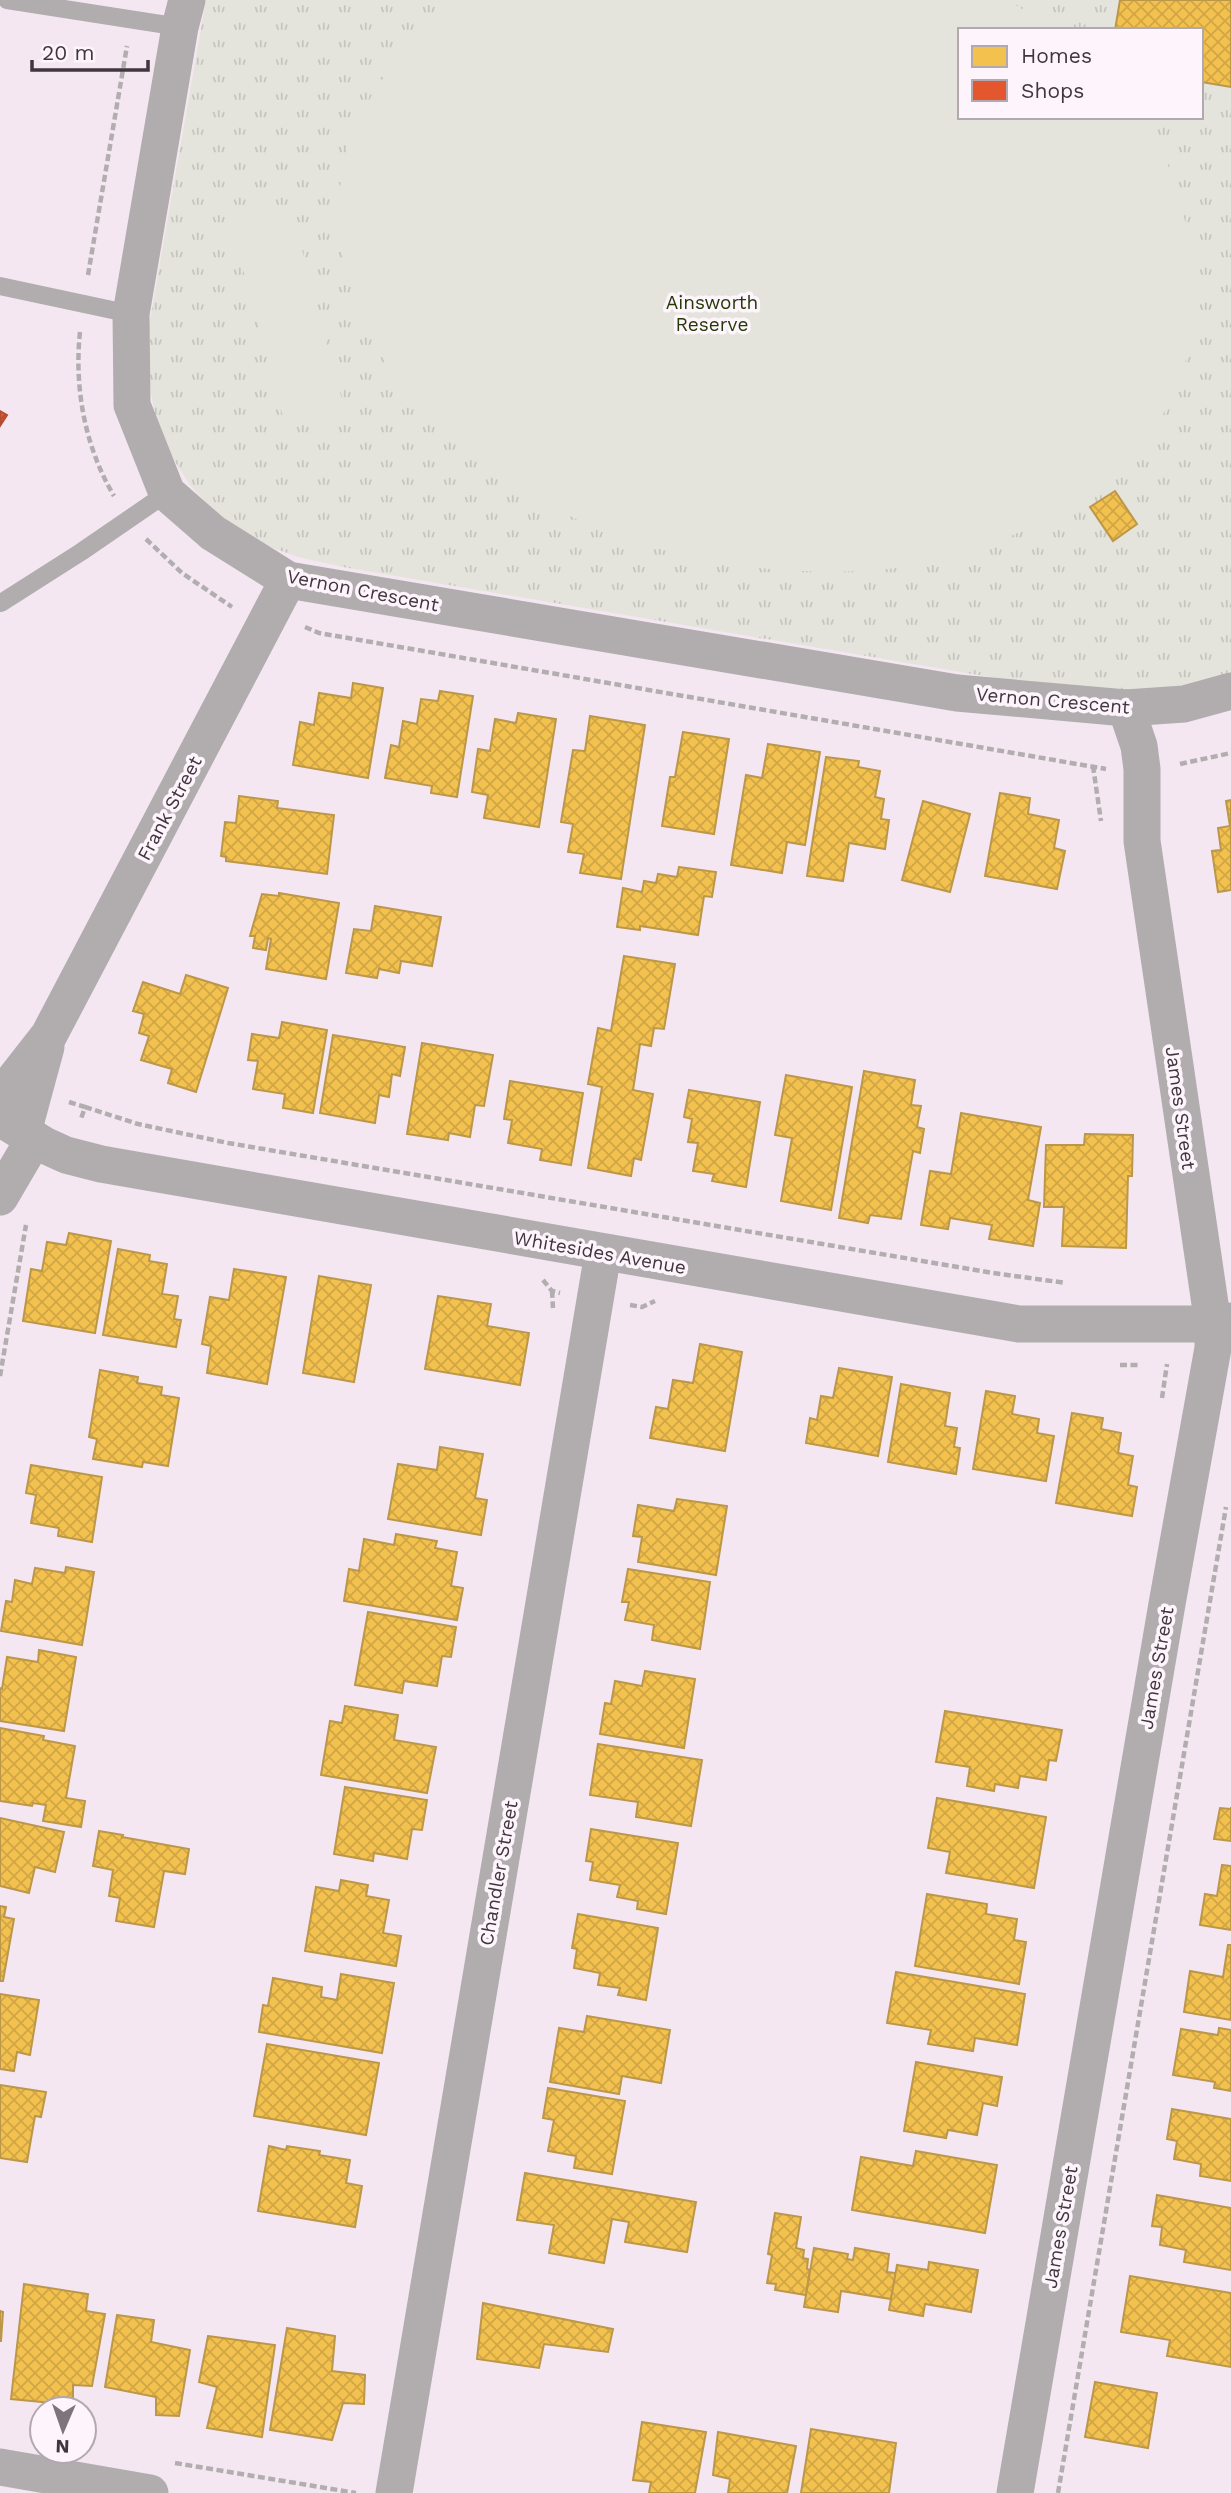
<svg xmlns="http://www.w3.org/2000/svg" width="1231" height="2493" font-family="'Work Sans',sans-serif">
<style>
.park{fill:url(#park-tufts);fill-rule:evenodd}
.pitch{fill:#e4e4dd}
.homes{fill:url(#homes-cross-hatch);stroke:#bc9749;stroke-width:2}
.shops{fill:url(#shops-cross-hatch);stroke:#b24d33;stroke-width:2}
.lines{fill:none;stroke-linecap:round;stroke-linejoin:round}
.path{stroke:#b2aeb0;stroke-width:4.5;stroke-dasharray:7 3.5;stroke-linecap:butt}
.lane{stroke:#b1adae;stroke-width:18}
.street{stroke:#b1adae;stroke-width:37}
.labels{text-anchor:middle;stroke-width:7;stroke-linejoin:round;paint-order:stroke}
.park-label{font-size:19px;fill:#253908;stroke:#fdf4fc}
.street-label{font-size:19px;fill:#3f363e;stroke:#fdf4fc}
</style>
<defs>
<pattern id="park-tufts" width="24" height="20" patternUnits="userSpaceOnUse" patternTransform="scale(1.75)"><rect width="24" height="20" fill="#e4e4dd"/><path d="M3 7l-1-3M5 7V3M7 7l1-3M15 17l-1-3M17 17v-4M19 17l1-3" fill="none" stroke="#c5c4bf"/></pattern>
<pattern id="homes-cross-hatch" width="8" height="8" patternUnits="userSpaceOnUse" patternTransform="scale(1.75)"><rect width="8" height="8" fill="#f2c14e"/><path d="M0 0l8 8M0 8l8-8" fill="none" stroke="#d1a645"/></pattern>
<pattern id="shops-cross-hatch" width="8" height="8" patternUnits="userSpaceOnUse" patternTransform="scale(1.75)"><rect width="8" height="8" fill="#e4572e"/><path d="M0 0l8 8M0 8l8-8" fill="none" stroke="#ba4929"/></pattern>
</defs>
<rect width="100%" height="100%" fill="#f4e7f2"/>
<path class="park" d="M206 0H1231V675L1168 695 1060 689 343 567 298 557 273 548 244 533 214 511 190 485 170 454 157 424 150 388 148 331ZM960 30H1201V117H960Z"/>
<g class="pitch">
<path d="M468 0H1007L1056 30H960V117H1147C1231 287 1209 449 1024 530 977 551 925 567 873 570 741 579 606 549 496 474 415 418 354 340 341 241 327 142 385 50 468 0Z"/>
<polygon points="290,205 345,411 286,428 230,221"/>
</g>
<g class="homes">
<polygon points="1120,0 1231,0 1231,87 1201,82 1201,30 1115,30"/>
<polygon points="1115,491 1137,524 1113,541 1090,507"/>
<polygon points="353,683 383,688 368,778 293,765 300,722 314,725 319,693 351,698"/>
<polygon points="440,691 473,696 457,797 431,793 432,786 385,778 391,745 399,747 403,721 417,724 421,699 438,701"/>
<polygon points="518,713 556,719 539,827 484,818 488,795 472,792 478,749 490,751 495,719 516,723"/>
<polygon points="590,716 645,725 621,879 580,873 584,854 568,852 573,824 561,822 573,750 585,751"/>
<polygon points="683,732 729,739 714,834 662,826 670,777 675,777"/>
<polygon points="768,744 820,752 805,845 787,842 782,873 731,865 746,775 762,778"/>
<polygon points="826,757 859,761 858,767 880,771 875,797 884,799 881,819 889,820 885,849 849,843 843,881 807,876"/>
<polygon points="1000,793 1030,798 1028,814 1059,820 1054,848 1065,851 1057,889 985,876"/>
<polygon points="239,796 278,801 277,808 334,815 327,874 226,861 226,857 221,856 225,822 236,823"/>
<polygon points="1231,800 1231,890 1218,892 1212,851 1221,850 1218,828 1230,826 1226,801"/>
<polygon points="923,801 970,814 950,892 902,880"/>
<polygon points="679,867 716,872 712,897 704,896 698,935 640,926 640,930 617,927 623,888 642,892 644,881 656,883 658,874 677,877"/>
<polygon points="279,893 339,903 326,979 266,969 271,939 268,938 266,950 253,948 255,936 250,936 262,894 279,896"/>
<polygon points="375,906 441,917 432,966 401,961 399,973 379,969 377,978 346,973 354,929 371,931"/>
<polygon points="624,956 675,964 664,1029 654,1028 651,1046 640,1044 633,1090 653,1094 641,1160 634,1158 631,1176 588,1168 602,1087 588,1084 598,1028 611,1031"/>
<polygon points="186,975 228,988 196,1092 168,1083 172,1069 141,1060 149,1036 139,1033 144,1014 133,1011 143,982 180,994"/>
<polygon points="282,1022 327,1030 313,1113 283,1108 285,1094 253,1089 258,1061 248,1060 252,1034 279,1038"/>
<polygon points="333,1035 405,1047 400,1076 392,1074 389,1097 379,1095 375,1123 320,1113"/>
<polygon points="422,1043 493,1055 484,1106 475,1105 470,1137 449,1133 448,1140 407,1134"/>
<polygon points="864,1071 915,1080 911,1105 921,1106 917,1127 924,1129 920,1153 913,1151 901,1219 870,1215 868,1223 839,1218"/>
<polygon points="786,1075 852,1087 831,1210 781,1201 792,1138 775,1135"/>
<polygon points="510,1081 583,1093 571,1165 540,1160 542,1149 508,1143 512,1120 504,1119"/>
<polygon points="689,1090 760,1102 746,1187 712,1181 714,1174 693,1171 698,1143 688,1142 692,1119 684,1117"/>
<polygon points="961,1113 1041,1127 1028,1200 1040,1203 1033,1246 989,1239 992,1225 950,1218 948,1229 921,1225 930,1171 951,1174"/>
<polygon points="1085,1134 1133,1135 1132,1176 1128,1176 1126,1248 1062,1246 1064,1207 1044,1207 1046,1145 1084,1145"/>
<polygon points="69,1233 111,1241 95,1333 23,1321 31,1269 42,1271 47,1242 66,1245"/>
<polygon points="118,1249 150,1255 149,1261 167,1264 162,1294 178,1296 174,1319 181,1320 176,1347 103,1335"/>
<polygon points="234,1269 286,1277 267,1384 207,1373 211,1346 202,1344 210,1297 229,1300"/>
<polygon points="319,1276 371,1285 354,1382 303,1373"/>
<polygon points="438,1296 491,1304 487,1326 529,1333 520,1385 425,1369"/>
<polygon points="700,1344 742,1352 725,1451 650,1438 656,1407 668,1409 673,1380 693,1383"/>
<polygon points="839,1368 892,1377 878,1456 806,1443 810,1418 817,1420 821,1396 833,1398"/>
<polygon points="100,1370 138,1377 137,1383 162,1387 161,1395 179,1398 168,1466 143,1462 142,1467 93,1459 97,1439 89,1437"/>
<polygon points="901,1384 950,1393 945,1426 957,1428 954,1447 960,1448 956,1474 888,1462"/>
<polygon points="986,1391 1015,1396 1012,1414 1039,1419 1037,1433 1054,1436 1046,1481 973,1469"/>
<polygon points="1072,1413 1103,1418 1101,1429 1121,1433 1118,1453 1133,1456 1128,1485 1137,1487 1132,1516 1056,1503"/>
<polygon points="440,1447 483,1454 475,1498 487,1500 481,1535 388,1519 398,1464 437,1470"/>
<polygon points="31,1465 102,1477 92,1542 58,1536 59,1528 31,1523 36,1495 26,1493"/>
<polygon points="677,1499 727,1506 716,1575 638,1562 642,1537 633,1536 638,1505 674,1511"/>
<polygon points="396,1534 437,1541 435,1548 457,1552 451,1586 463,1588 457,1620 344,1601 349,1569 359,1571 364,1539 394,1545"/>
<polygon points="66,1567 94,1572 82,1645 1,1631 6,1601 12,1602 15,1580 32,1584 35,1568 65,1573"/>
<polygon points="628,1569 710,1582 700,1649 652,1640 654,1625 625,1620 629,1602 622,1602"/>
<polygon points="368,1612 456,1627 451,1657 442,1656 437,1686 404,1681 402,1693 355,1685"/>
<polygon points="39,1650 76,1657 64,1731 0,1721 0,1688 2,1689 7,1657 38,1662"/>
<polygon points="645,1671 695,1679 684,1748 600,1734 605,1703 611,1704 615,1681 642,1686"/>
<polygon points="345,1706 398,1715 394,1740 436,1747 427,1793 321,1775 330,1721 342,1723"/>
<polygon points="945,1711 1062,1730 1056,1761 1049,1760 1046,1780 1020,1776 1018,1788 995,1784 994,1791 967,1786 970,1767 936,1762"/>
<polygon points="0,1728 44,1736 43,1740 75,1746 66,1798 85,1801 81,1827 43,1821 46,1805 33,1803 32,1806 0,1801"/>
<polygon points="598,1744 702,1760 691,1826 636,1817 638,1802 590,1795"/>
<polygon points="345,1787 427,1800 422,1830 412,1829 407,1859 374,1853 373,1861 334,1854"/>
<polygon points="937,1798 1046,1817 1034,1888 946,1873 950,1852 928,1848"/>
<polygon points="1231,1807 1231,1841 1214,1839 1220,1808 1231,1809"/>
<polygon points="0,1818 64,1832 55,1872 35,1867 29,1893 0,1886"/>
<polygon points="591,1829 678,1843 666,1914 637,1909 638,1901 617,1897 620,1885 590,1880 593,1862 586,1861"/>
<polygon points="99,1831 123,1835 122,1837 189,1849 185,1874 164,1871 154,1927 116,1921 120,1898 109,1896 113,1870 93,1866"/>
<polygon points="1222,1865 1231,1866 1231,1930 1200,1925 1205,1894 1217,1896"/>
<polygon points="341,1880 368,1885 366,1896 389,1900 383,1933 401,1936 396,1966 305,1951 316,1887 339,1891"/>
<polygon points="927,1894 987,1904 986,1914 1017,1919 1014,1940 1026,1942 1019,1984 915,1966"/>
<polygon points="0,1906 6,1907 4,1917 14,1919 3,1981 0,1981"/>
<polygon points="578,1914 658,1928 646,2000 618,1995 620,1988 598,1985 600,1973 574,1968 577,1949 572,1948"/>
<polygon points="1228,1945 1231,1945 1231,2020 1184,2012 1190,1971 1223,1977"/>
<polygon points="896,1972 1025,1994 1017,2045 975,2038 973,2051 928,2044 931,2030 887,2023"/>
<polygon points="341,1974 394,1983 382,2053 259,2032 263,2005 268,2006 273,1978 322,1987 321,1997 337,2000"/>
<polygon points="0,1994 39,2000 30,2055 17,2052 14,2071 0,2069"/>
<polygon points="587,2016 670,2030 661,2083 622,2076 619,2094 550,2082 559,2028 584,2032"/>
<polygon points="1219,2028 1231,2030 1231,2091 1214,2088 1215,2082 1173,2075 1181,2029 1218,2035"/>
<polygon points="267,2044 379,2063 366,2135 254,2116"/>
<polygon points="916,2062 1002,2077 997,2106 983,2103 977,2135 948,2130 946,2138 904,2131"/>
<polygon points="0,2085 46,2092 41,2117 35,2116 27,2162 0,2158"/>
<polygon points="548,2088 625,2101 612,2174 574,2168 576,2156 548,2151 554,2120 543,2118"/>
<polygon points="1172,2109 1231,2119 1231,2181 1200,2176 1201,2164 1174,2159 1177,2141 1167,2139"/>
<polygon points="269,2146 286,2150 287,2146 320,2151 319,2155 350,2160 346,2183 362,2186 355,2227 258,2211"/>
<polygon points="916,2151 997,2165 985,2233 852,2210 861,2157 913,2166"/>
<polygon points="525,2173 696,2202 687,2252 625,2242 629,2222 612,2219 604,2263 549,2253 554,2225 517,2220"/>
<polygon points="1157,2195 1231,2208 1231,2270 1184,2262 1186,2250 1160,2245 1162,2227 1152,2226"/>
<polygon points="775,2213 801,2217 796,2248 804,2250 803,2258 808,2259 807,2269 810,2270 806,2295 775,2290 776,2284 767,2283 772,2255 768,2254"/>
<polygon points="814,2248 848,2254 847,2259 853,2260 855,2248 889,2254 887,2272 896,2273 891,2299 841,2291 838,2312 804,2307"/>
<polygon points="929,2262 978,2270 971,2312 925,2304 923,2316 889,2310 897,2265 928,2270"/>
<polygon points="1130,2276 1231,2293 1231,2367 1167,2356 1170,2340 1121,2332"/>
<polygon points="24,2284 88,2294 86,2311 105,2314 92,2386 73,2385 73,2405 11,2399"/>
<polygon points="483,2303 613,2329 608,2352 544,2344 539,2368 477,2359"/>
<polygon points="0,2311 3,2312 1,2341 0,2341"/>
<polygon points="117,2315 154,2320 151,2342 190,2350 179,2416 156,2415 156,2397 105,2387"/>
<polygon points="287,2328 335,2336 332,2371 365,2375 364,2404 343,2403 332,2440 270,2430"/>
<polygon points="208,2336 275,2345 262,2437 207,2428 217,2387 199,2382"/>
<polygon points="1095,2382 1157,2393 1148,2448 1085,2437"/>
<polygon points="642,2422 706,2432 695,2493 649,2493 651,2482 633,2480"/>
<polygon points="811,2429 896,2443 889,2493 801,2493"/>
<polygon points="718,2432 796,2446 787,2493 728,2493 730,2479 713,2475"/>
</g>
<polygon class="shops" points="0,411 7,415 0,426"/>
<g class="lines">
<g class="path">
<polyline points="88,275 127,46"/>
<path d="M80 332C74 388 85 447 114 496"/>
<polyline points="146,539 182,573 232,607"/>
<polyline points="305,627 319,633 1106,769"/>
<polyline points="1180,764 1231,753"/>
<polyline points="1093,766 1101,821"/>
<polyline points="69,1102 85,1107 81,1119"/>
<polyline points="85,1107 138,1124 228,1143 993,1273 1066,1283"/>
<polyline points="543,1280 552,1291 560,1293"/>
<polyline points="552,1291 553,1308"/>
<polyline points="630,1305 642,1307 655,1301"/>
<polyline points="1120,1365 1139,1365"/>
<polyline points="0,1376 26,1225"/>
<polyline points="1162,1398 1167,1364"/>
<polyline points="175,2463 356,2493"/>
<polyline points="1058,2493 1226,1507"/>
</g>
<g class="lane">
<polyline points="7,0 180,27"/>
<polyline points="0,286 131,314"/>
<polyline points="1,603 81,552 167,493"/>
</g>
<g class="street">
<polyline points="187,0 180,27 131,314 132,405 167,493 213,533 288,580 957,693 1126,708 1184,704 1231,691"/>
<polyline points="0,1098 49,1035 288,580"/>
<polyline points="0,1118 44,1145 66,1155 101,1164 1019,1324 1213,1324 1231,1321"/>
<polyline points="23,1132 46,1047"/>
<polyline points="0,1197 34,1139"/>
<polyline points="0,2467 150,2493"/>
<polyline points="394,2493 603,1253"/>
<polyline points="1015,2493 1167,1604 1213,1348 1213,1324 1142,841 1142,769 1139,746 1126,708"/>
</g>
</g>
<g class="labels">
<g class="park-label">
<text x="712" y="309">Ainsworth<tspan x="712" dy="22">Reserve</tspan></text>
</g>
<g class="street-label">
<text transform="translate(363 590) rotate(11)" y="7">Vernon Crescent</text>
<text transform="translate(1053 700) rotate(5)" y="7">Vernon Crescent</text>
<text transform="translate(169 808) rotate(-62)" y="7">Frank Street</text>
<text transform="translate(1181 1108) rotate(82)" y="7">James Street</text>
<text transform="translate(600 1252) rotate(10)" y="7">Whitesides Avenue</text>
<text transform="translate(1156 1668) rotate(-80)" y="7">James Street</text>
<text transform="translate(498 1873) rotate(-80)" y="7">Chandler Street</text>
<text transform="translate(1060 2227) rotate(-80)" y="7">James Street</text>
</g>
</g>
<rect x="958" y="28" width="245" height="91" fill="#fdf4fc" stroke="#b1a8b0" stroke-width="2"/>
<rect x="972" y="46" width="35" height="21" fill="#f2c14e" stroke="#b1a8b0" stroke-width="2"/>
<text x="1021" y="63" font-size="21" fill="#3f363e">Homes</text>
<rect x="972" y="80" width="35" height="21" fill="#e4572e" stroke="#b1a8b0" stroke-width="2"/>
<text x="1021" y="98" font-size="21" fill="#3f363e">Shops</text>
<g transform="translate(63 2430) rotate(182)"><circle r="33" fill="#fdf4fc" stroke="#b1a8b0" stroke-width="2"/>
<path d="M0-5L12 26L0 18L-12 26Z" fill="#7e747d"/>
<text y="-10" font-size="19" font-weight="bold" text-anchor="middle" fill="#3f363e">N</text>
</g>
<path d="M32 60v10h116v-10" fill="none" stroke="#3f363e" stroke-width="3.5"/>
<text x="42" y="60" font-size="21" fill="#3f363e" stroke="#fdf4fc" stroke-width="5" paint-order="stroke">20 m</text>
</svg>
